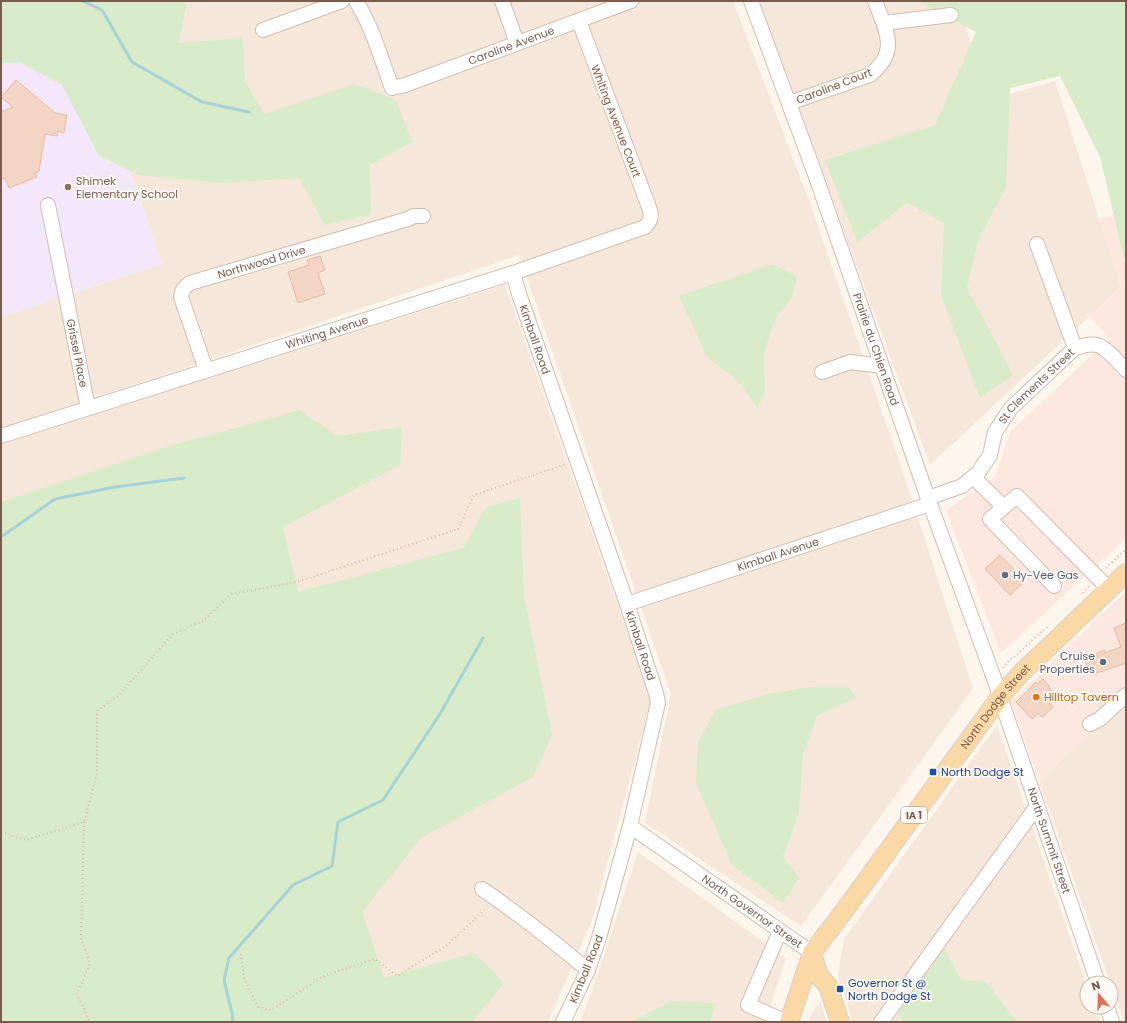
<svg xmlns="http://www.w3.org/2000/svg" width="1127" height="1023" font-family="Poppins,sans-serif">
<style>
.residential{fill:#f5e8da}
.commercial{fill:#fde8e0}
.education{fill:#f3e8fa}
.green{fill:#d8ecc9}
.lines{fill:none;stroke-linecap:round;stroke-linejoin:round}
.stream{stroke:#a5d3da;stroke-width:3}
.building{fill:#f3d5c3;stroke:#e6bba3}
.minor-casing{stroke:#d1beb0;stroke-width:16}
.major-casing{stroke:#dad1cd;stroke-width:20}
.path{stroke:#d9b8a5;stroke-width:2;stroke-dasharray:1 3;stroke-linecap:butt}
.minor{stroke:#fff;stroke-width:14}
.major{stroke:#fbd9a5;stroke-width:18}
.education-dot{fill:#8d6e63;stroke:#fffaf3;stroke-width:1.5}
.service-dot{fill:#5c6f8a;stroke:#fffaf3;stroke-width:1.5}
.food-dot{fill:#e8710a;stroke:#fffaf3;stroke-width:1.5}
.transit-dot{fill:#1a4fb4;stroke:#fffaf3;stroke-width:1.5}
.labels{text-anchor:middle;stroke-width:3.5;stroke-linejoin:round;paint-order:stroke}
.shield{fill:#fffaf3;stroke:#a28b7f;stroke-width:1}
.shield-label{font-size:10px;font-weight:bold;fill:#7a5c4d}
.street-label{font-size:11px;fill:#7a5c4d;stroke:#fffaf3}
.education-label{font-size:11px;fill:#785e54;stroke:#fffaf3;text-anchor:start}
.service-label{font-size:11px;fill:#4e5e75;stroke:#fffaf3;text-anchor:start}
.food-label{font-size:11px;fill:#c56008;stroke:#fffaf3;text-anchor:start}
.transit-label{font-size:11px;fill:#164399;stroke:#fffaf3;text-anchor:start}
</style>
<rect width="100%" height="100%" fill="#fdf6ec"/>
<g class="residential">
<polygon points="188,1 733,1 809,200 909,490 973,689 801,926 645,823 671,694 519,255 194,365 1,428 1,317 162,264 109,111 169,14"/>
<polygon points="759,1 957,1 990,100 1055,81 1121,287 930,465"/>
<polygon points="505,285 651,700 592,920 548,1022 227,1022 1,543 1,444"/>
<polygon points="1126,700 1126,1022 1124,1022 1039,781"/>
<polygon points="997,725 1087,986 1087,1007 1094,1007 1100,1022 853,1022 838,975 844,939"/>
<polygon points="638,852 786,958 765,1022 580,1022 593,988"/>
<polygon points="821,1002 827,1022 808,1022 811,1014"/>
</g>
<g class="commercial">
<polygon points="1126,211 1126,538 1001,653 946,510 995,477 1011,431 1109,339 1090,316 1121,287 1099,219"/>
<polygon points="1126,591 1126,700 1039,781 1011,701"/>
</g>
<polygon class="education" points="1,1 70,1 162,264 1,317"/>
<g class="green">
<polygon points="1,1 187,1 179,43 243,38 245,82 265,114 355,84 396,100 412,142 370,165 371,215 325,225 299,178 223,183 139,175 99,156 62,85 19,62 1,63"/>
<polygon points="922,1 1126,1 1126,258 1124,259 1100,157 1060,76 1010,88 1006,188 978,240 967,288 1013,375 980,398 941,295 944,223 907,203 857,242 825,160 935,125 976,32 921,3"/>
<polygon points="772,264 797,276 792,297 774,321 764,354 765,390 758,408 737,380 707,357 679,296"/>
<polygon points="300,410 337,436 402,427 400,465 283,527 298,592 463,548 486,507 520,498 524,596 552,735 533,777 421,838 362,912 384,978 474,953 504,983 472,1022 1,1022 1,502 166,447"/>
<polygon points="847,686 857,697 817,716 803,754 799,813 783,856 799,878 783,903 732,865 696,783 698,742 716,710 767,694 810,687"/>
<polygon points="943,946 961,980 986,982 1017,1022 902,1022 896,1008"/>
<polygon points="672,1001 716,1003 710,1022 631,1022"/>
</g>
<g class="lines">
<g class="stream">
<polyline points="83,1 102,10 132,62 202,102 249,112"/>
<polyline points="1,537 55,499 115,487 184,478"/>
<polyline points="233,1022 232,1013 224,980 229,958 293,885 332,866 338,822 383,800 440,714 483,638"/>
</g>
</g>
<g class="building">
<polygon points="16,80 55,113 67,115 64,133 58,131 57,136 45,134 39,171 35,173 37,177 9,188 5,178 1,180 1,112 13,107 1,97"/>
<polygon points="320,256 325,270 318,273 325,294 298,303 288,272 309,265 307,260"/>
<polygon points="1000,555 1025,581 1010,595 985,569"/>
<polygon points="1126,623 1126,663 1091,675 1085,660 1096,656 1096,654 1104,650 1105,653 1121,647 1114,628"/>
<polygon points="1043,679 1050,687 1049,688 1054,693 1049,703 1053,707 1042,717 1038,713 1032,719 1016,702 1036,682 1037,684"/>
</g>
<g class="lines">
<defs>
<g id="minor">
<path id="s1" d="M356 1C373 28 381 59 392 88L405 85 631 1"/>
<polyline points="502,1 517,43"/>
<path id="s2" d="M751 1 815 174 930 504 995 681 1000 697 1098 983"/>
<polyline points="884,23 951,15"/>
<polyline points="263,30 342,1"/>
<path d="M789 103 870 75C900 51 886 31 875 1"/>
<path id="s3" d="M48 205 88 408"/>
<path id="s4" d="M513 273 519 294 627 604 656 693 658 703 630 826 599 938 588 970 563 1022"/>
<path d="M1075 348C1082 346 1090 343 1097 345 1106 347 1119 363 1126 370"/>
<path id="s5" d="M206 370 181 297C182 290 184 287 190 283L408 219 414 216H423"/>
<polyline points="822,372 850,362 882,366"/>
<path id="s6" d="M1 436 513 273 645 227C650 221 652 218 650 210L579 21"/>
<polyline points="973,477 1004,507 1017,496 1109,589"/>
<path id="s7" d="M928 498 962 486 978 473 990 455 995 432 1011 408 1075 348 1037 244"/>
<polyline points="1004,507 990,519 1054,586"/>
<path id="s8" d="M627 604 930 504"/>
<polyline points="1090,724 1100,719 1126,695"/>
<path id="s9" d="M630 826 812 953"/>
<path d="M482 889C519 914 553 941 588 970"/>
<polyline points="780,931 748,1005 787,1022"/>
<polyline points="1107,1007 1112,1022"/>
<polyline points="881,1022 1037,806"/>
</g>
<g id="major">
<polyline points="812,953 819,976 828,986 840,1022"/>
<path id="s10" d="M789 1022 812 953 847 907 1000 697 1022 672 1055 641 1126 573"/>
</g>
</defs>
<use href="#minor" class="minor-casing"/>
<use href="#major" class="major-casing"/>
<g class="path">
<polyline points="1106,568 1126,549"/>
<polyline points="1083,593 1089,586"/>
<polyline points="1003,668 1010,659 1013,658 1039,634 1048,627"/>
<polyline points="84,822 81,938 90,963 77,994 90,1022"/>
<polyline points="1,832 26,840 84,822 97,773 97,711 119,695 173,634 203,621 232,594 297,582 458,529 474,495 566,464"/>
<polyline points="241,954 244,978 258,1007 271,1010 326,975 375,959 397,976 449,944 487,907"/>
</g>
<use href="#minor" class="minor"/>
<use href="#major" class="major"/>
</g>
<circle class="education-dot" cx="68" cy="187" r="4"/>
<g class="service-dot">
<circle cx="1005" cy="575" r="4"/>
<circle cx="1103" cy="662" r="4"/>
</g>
<circle class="food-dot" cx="1036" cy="697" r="4"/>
<g class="transit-dot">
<rect x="929" y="768" width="8" height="8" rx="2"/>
<rect x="836" y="985" width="8" height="8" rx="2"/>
</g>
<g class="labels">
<rect class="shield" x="901" y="807" width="26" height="16" rx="3"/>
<g class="shield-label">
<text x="914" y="819">IA 1</text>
</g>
<g class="street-label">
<text dy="4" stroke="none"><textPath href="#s1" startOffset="221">Caroline Avenue</textPath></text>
<text transform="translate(834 86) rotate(-21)" y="4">Caroline Court</text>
<text transform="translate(616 121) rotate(69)" y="4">Whiting Avenue Court</text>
<text dy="4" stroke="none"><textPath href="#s5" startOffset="169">Northwood Drive</textPath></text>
<text dy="4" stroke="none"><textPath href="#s6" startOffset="342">Whiting Avenue</textPath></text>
<text dy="4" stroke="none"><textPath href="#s4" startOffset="70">Kimball Road</textPath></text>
<text dy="4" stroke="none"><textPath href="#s2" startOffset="370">Prairie du Chien Road</textPath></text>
<text dy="4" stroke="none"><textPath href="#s3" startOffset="151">Grissel Place</textPath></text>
<text dy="4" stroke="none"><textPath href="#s7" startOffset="164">St Clements Street</textPath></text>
<text dy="4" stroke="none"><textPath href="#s8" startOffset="159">Kimball Avenue</textPath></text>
<text dy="4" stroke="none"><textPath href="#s4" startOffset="394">Kimball Road</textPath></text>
<text dy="4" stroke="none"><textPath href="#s10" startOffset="380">North Dodge Street</textPath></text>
<text dy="4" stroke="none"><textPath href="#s2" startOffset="891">North Summit Street</textPath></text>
<text dy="4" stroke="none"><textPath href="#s9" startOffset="149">North Governor Street</textPath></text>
<text transform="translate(586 969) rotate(-68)" y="4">Kimball Road</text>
</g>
<g class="education-label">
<text x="76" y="185">Shimek<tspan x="76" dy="13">Elementary School</tspan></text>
</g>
<g class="service-label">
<text x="1013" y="579">Hy-Vee Gas</text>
<text x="1095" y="660" text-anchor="end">Cruise<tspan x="1095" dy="13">Properties</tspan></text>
</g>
<g class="food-label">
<text x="1044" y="701">Hilltop Tavern</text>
</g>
<g class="transit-label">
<text x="941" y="776">North Dodge St</text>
<text x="848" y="987">Governor St @<tspan x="848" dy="13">North Dodge St</tspan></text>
</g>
</g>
<rect width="1127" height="1023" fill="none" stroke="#7a5c4d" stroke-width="4"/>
<g transform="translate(1099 995) rotate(341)"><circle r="19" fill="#fffaf3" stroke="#cabbb1"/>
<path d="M0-3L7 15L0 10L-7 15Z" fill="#e76f51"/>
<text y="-6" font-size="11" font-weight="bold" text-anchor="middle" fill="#7a5c4d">N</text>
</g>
</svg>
